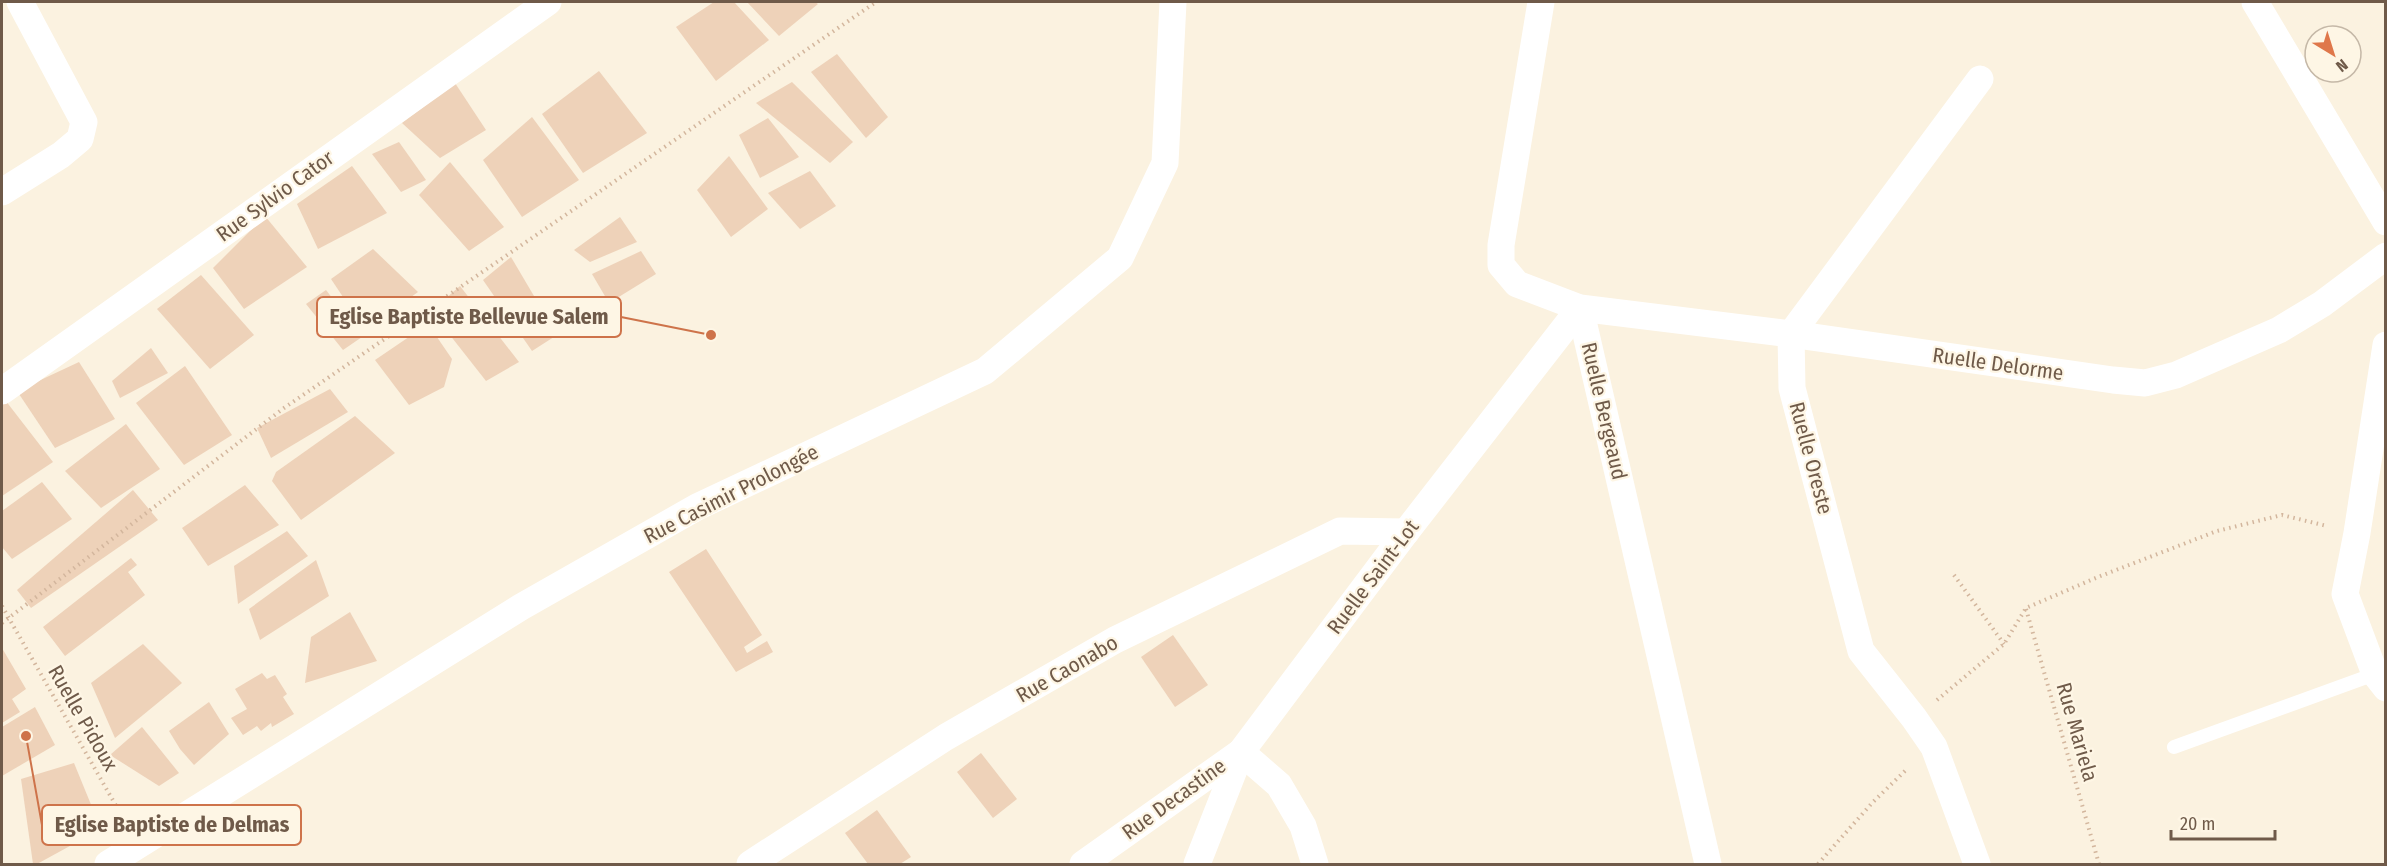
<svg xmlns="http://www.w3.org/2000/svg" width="2387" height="866" font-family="'Fira Sans Condensed',sans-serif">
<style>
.building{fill:#eed2b9}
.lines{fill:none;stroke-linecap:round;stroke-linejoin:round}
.path{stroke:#d3b69d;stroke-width:4;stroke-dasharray:1.5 4.5;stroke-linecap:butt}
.service{stroke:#fff;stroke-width:14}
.minor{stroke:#fff;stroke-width:27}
.labels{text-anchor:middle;stroke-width:4.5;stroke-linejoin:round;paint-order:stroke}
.street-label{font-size:21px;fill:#6f5a49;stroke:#fef6e5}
.leader{fill:none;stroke:#ce734a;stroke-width:2}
.callout-dot{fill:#ce734a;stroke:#fef6e5;stroke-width:2}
.callout{fill:#fef6e5;stroke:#ce734a;stroke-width:2}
.callout-label{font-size:22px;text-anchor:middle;font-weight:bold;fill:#6f5a49}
</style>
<rect width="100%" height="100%" fill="#fbf2e0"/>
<g class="building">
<polygon points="714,2 734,2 769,40 716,81 676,27"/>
<polygon points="747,2 815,2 818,4 779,36"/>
<polygon points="837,54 888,117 866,138 811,72"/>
<polygon points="599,71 647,133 583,173 542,114"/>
<polygon points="792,82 853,142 830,163 756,103"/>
<polygon points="455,83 486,130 440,158 402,123"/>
<polygon points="532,117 579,180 522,217 483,160"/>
<polygon points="768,118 799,157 760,178 739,135"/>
<polygon points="399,142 426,180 401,192 372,154"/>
<polygon points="729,156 768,209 731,237 697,190"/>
<polygon points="450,162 504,227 469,251 419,195"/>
<polygon points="352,166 387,213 318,249 297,204"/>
<polygon points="810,171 836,206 800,229 768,193"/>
<polygon points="265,216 307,267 244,309 213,268"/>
<polygon points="620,217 637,242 590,262 574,250"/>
<polygon points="373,249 418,292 365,330 331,279"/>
<polygon points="641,251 656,274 609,303 592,274"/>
<polygon points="511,257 557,335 532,351 483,280"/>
<polygon points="201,275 254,335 210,369 157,309"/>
<polygon points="460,286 519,362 486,381 431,311"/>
<polygon points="326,290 362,337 343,350 306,304"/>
<polygon points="428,324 452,359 444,387 409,405 375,360"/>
<polygon points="151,348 168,373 120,398 112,381"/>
<polygon points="79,362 115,419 55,448 17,391"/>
<polygon points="185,366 232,435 184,465 136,403"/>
<polygon points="330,389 348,412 271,458 257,428"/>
<polygon points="2,396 53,462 2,496"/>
<polygon points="355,416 395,453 301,520 272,481 276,472"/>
<polygon points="126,424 160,469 101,508 65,471"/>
<polygon points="42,482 72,519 12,559 2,547 2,511"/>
<polygon points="245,485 279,525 208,566 182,528"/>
<polygon points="133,490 158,520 31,608 17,590"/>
<polygon points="287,531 308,556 238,604 234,566"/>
<polygon points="706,549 762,635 744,647 747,653 767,641 773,652 736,672 669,572"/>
<polygon points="131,558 137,565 128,572 145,595 65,656 43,627"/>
<polygon points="316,560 329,596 260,640 249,609"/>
<polygon points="350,612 377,661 305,683 311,637"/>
<polygon points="1173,635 1208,685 1175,707 1141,657"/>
<polygon points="143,644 182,683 115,738 91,683"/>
<polygon points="2,648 26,689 12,699 20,712 2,723"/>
<polygon points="262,673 267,679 275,675 287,694 283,697 294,714 272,727 271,723 261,731 257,726 243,735 231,718 247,709 235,689"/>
<polygon points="209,702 229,734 194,765 180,749 169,731"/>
<polygon points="35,707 55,745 2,776 2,727"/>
<polygon points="142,727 179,773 159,786 110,755"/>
<polygon points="981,753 1017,799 993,818 957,772"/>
<polygon points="74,763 101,829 37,864 33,864 21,779"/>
<polygon points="877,810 911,857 900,864 868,864 845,833"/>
</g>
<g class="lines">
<g class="path">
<polyline points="1954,575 2004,644"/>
<polyline points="2,606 123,818"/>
<polyline points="2026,609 2099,864"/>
<polyline points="2,623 284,408 876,2"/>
<polyline points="1937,700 2004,644 2026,608 2098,577 2217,531 2282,515 2327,526"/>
<polyline points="1818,864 1872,803 1908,768"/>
</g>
<polyline class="service" points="2174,747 2375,674"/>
<g class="minor">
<polyline points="1541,2 1501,245 1501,265 1517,284 1580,308 1791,334 2113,380 2145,383 2176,375 2279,330 2322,304 2386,256"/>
<polyline points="2255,2 2386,222"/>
<polyline points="2,192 61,155 80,139 84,122 20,2"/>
<polyline points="1580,308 1708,864"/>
<polyline points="2386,345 2357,533 2345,594 2375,674 2386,688"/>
<polyline points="2,391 548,2"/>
<polyline points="108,864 521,607 697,507 985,371 1120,258 1165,163 1173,2"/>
<polyline points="750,864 946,737 1115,640 1340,531 1406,532"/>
<polyline points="1083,864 1241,752 1279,785 1303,826 1315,864"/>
<polyline points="1197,864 1241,752 1406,532 1580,308"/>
<polyline points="1977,864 1934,747 1914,718 1861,651 1792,388 1791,334 1980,79"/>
</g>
</g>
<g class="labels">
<g class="street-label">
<text transform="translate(275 196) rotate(-36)" y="7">Rue Sylvio Cator</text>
<text transform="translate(1998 364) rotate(8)" y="7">Ruelle Delorme</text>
<text transform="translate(1604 411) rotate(77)" y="7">Ruelle Bergeaud</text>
<text transform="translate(1811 458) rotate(75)" y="7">Ruelle Oreste</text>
<text transform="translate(731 494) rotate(-27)" y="7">Rue Casimir Prolongée</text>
<text transform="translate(1373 577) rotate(-53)" y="7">Ruelle Saint-Lot</text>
<text transform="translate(1067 669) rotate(-30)" y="7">Rue Caonabo</text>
<text transform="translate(83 718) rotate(60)" y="7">Ruelle Pidoux</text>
<text transform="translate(2077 732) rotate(74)" y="7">Rue Mariela</text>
<text transform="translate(1174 799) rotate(-36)" y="7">Rue Decastine</text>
</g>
</g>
<path class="leader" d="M711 335L621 317M26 736L42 825"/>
<g class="callout-dot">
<circle cx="711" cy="335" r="6"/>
<circle cx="26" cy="736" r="6"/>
</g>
<g class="callout">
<rect x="317" y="297" width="304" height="40" rx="6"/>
<rect x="42" y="805" width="259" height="40" rx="6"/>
</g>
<g class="callout-label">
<text x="469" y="324">Eglise Baptiste Bellevue Salem</text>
<text x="172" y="832">Eglise Baptiste de Delmas</text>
</g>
<rect width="2387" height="866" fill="none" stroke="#6f5a49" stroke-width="6"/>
<g transform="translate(2333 54) rotate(142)"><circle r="28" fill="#fef6e5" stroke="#c5b8a7" stroke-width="1.5"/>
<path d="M0-4.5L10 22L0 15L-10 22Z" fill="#df774a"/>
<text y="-9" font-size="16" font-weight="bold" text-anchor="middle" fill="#6f5a49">N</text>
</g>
<path d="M2171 830v9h104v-9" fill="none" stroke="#6f5a49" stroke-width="3"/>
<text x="2180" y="830" font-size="18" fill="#6f5a49" stroke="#fef6e5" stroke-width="4.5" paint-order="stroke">20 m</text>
</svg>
